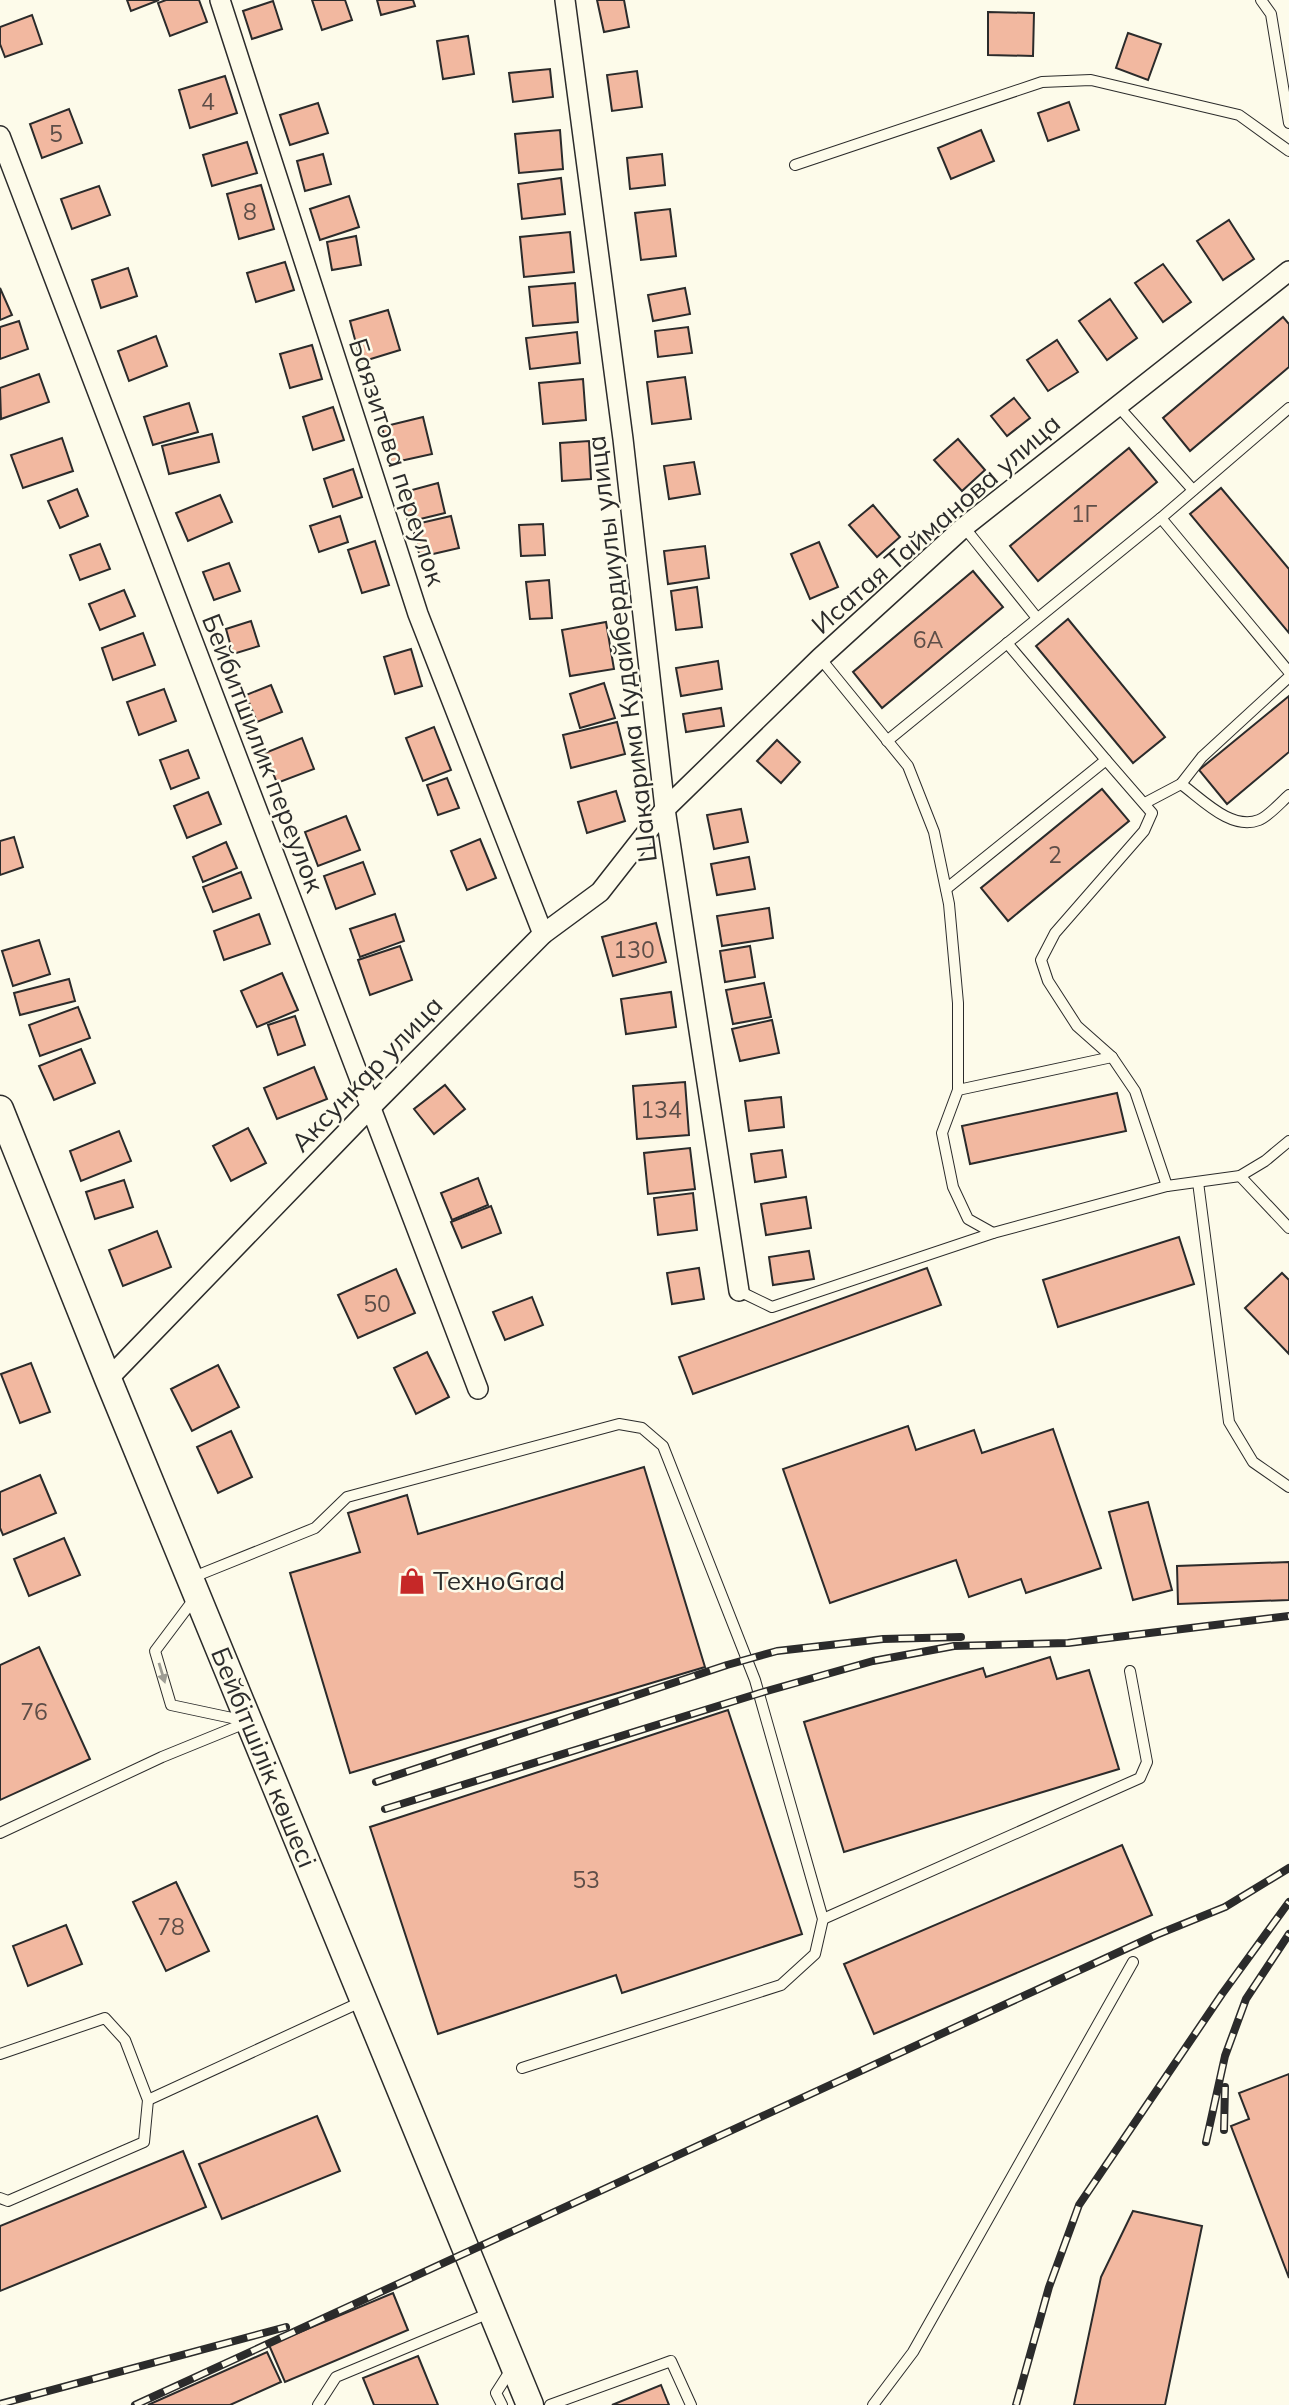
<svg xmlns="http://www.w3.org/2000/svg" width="1289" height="2405" font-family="Mulish,sans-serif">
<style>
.building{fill:#f2b8a0;stroke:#2b2b2b;stroke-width:2}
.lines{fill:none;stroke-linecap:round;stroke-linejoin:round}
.lane-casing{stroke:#2b2b2b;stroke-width:12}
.street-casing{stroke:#2b2b2b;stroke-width:22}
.secondary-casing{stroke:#2b2b2b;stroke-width:29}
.lane{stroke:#fdfbea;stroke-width:10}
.street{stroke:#fdfbea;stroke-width:19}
.secondary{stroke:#fdfbea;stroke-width:26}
.rail-casing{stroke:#2b2b2b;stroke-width:8}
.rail{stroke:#fdfbea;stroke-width:5;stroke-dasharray:16;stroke-linecap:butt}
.oneway{fill:#9e9d94}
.labels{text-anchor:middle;stroke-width:5;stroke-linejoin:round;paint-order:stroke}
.number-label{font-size:23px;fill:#5d4e48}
.street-label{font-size:26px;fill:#2b2b2b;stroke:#fdfbea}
.poi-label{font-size:26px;fill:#2b2b2b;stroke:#fdfbea;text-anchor:start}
</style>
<rect width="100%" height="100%" fill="#fdfbea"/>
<g class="building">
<polygon points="127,0 159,0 131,11"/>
<polygon points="166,0 199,0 207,22 170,36 158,3"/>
<polygon points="312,0 345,0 352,20 322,30"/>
<polygon points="377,0 413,0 415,6 381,15"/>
<polygon points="597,0 624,0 629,27 604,32"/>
<polygon points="273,1 282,29 252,39 243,11"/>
<polygon points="988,12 1034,13 1033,56 988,55"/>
<polygon points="32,15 42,44 5,57 0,44 0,27"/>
<polygon points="1128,33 1161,44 1148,80 1116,68"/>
<polygon points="468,36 474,74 443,79 437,41"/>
<polygon points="550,69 553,97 513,102 509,73"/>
<polygon points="637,71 642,107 612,111 607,75"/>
<polygon points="225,76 237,113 190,128 179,90"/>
<polygon points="1069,102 1079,130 1048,141 1038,113"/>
<polygon points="318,103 328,133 290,145 280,115"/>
<polygon points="69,109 82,143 42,158 30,124"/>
<polygon points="560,130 563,169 519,173 515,134"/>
<polygon points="981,130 994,161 951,179 938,148"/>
<polygon points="247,142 257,173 212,186 203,155"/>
<polygon points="323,154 331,184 305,191 297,161"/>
<polygon points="662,154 665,185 630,189 627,158"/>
<polygon points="561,178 565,214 522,219 518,184"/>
<polygon points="261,185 274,229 239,239 227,194"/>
<polygon points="99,186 110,215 72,229 61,199"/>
<polygon points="349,196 359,227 320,240 310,209"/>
<polygon points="670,209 676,256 641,260 635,213"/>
<polygon points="1229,220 1254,259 1223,280 1197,241"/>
<polygon points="570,232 574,272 524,277 520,237"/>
<polygon points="356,236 361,265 332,270 327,242"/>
<polygon points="285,262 294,290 256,302 247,273"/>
<polygon points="1163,264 1191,302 1163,322 1135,283"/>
<polygon points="128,268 137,296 101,308 92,280"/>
<polygon points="575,283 578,322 533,326 529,287"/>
<polygon points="0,288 12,315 0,320"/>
<polygon points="685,288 690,314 653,321 648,295"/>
<polygon points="1110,299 1137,338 1107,360 1079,321"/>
<polygon points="388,310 400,350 361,362 350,321"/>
<polygon points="1283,317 1289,324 1289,367 1190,451 1163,418"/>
<polygon points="19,321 28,349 0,359 0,327"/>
<polygon points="688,327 692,353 658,357 655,331"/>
<polygon points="577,332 580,363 530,369 526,338"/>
<polygon points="156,336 167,366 129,381 118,351"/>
<polygon points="1057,340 1078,372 1048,391 1027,360"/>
<polygon points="312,345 322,379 290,388 280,354"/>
<polygon points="39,374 49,402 1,419 0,388"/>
<polygon points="685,377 691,419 652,424 647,382"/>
<polygon points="583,379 586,420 543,424 539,383"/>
<polygon points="1014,398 1030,418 1007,436 991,416"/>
<polygon points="189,403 198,432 153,445 144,417"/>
<polygon points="333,407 344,440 313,450 303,417"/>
<polygon points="423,417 432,454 391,463 382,427"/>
<polygon points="212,434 219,462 169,474 162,446"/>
<polygon points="62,438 73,471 23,488 11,455"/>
<polygon points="958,439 985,470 962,491 934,460"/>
<polygon points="589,441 591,479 562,481 560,443"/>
<polygon points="1129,448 1157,482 1038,581 1010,546"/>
<polygon points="694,462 700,494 669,499 664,466"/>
<polygon points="353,469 362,497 333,507 324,479"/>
<polygon points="438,483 445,513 408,522 401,493"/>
<polygon points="1221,488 1289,569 1289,633 1190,514"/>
<polygon points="77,489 88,516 60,528 48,501"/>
<polygon points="220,495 232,522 188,541 176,513"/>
<polygon points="873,505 900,537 877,557 849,525"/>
<polygon points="340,516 348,542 319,552 310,526"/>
<polygon points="451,516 459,548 420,557 412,525"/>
<polygon points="543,524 545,555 521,556 519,525"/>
<polygon points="375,541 389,585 362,593 348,550"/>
<polygon points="819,542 838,587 810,599 791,554"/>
<polygon points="100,544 110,569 80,580 70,555"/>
<polygon points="705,546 709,578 668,584 664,551"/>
<polygon points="229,563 240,591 214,600 203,572"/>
<polygon points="973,571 1003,607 882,708 853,672"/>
<polygon points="549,580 552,618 530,619 526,582"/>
<polygon points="697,587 702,627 676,630 671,591"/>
<polygon points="124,590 135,616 100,630 89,604"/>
<polygon points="1068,619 1165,737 1133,763 1036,646"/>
<polygon points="251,621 259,646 233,654 226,629"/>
<polygon points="606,622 614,669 570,676 562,630"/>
<polygon points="143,633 155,665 113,680 102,648"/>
<polygon points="411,649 422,686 395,694 384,657"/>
<polygon points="718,661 722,689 681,696 676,668"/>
<polygon points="604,683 615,718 580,728 570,694"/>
<polygon points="271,685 282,712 257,722 246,695"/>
<polygon points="164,689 176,721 139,735 127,702"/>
<polygon points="1289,696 1289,752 1227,804 1199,770"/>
<polygon points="721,708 724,726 686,732 683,714"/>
<polygon points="617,722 625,754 571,768 563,735"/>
<polygon points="434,727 451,770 423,781 406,738"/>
<polygon points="302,738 314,769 277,783 265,753"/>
<polygon points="777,740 800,762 781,783 757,761"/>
<polygon points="188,750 199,778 171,789 160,760"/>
<polygon points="447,778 459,808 438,815 427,785"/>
<polygon points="1102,789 1129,821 1008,921 981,888"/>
<polygon points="616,791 625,821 587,833 578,802"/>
<polygon points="208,792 221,824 187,838 174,806"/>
<polygon points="741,809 748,842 714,849 707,815"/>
<polygon points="346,816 360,850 318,866 305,832"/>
<polygon points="14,837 23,867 0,875 0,841"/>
<polygon points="480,839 496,878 467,890 451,851"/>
<polygon points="226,842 237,868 203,882 193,857"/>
<polygon points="749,857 755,889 717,895 711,864"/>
<polygon points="363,862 375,894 336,909 324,876"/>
<polygon points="241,872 251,898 213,912 203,887"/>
<polygon points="769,908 773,938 722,946 717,916"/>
<polygon points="259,914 270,944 224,960 214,931"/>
<polygon points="395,914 404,941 360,957 350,929"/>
<polygon points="656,923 666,962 613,976 602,937"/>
<polygon points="39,940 50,974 13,986 2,951"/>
<polygon points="400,946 412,980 370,995 358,960"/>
<polygon points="750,946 755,977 725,982 720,951"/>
<polygon points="282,973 298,1010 257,1027 241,991"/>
<polygon points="69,979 75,1001 20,1015 14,993"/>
<polygon points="764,983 771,1017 733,1024 726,990"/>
<polygon points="671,992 676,1027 626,1034 621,999"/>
<polygon points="78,1007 90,1038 40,1056 29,1025"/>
<polygon points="295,1016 305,1045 278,1055 268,1025"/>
<polygon points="772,1020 779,1053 740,1061 732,1029"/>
<polygon points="81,1049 95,1083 54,1100 39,1066"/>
<polygon points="314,1067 327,1099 277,1119 264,1088"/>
<polygon points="685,1082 689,1135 637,1139 633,1086"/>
<polygon points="445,1085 465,1109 434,1134 414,1109"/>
<polygon points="1117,1093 1126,1131 970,1164 962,1126"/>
<polygon points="781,1097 784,1127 749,1131 745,1101"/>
<polygon points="248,1128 266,1163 231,1181 213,1146"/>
<polygon points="119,1131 131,1161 81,1181 70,1151"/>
<polygon points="690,1148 695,1189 648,1194 644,1153"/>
<polygon points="782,1150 786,1177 755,1182 751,1154"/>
<polygon points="478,1178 488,1205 452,1220 441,1193"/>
<polygon points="124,1180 133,1207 95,1219 86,1192"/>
<polygon points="693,1193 697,1230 658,1235 654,1198"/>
<polygon points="806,1197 811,1228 766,1235 761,1204"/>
<polygon points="491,1206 501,1233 462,1248 451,1222"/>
<polygon points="157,1231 171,1267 123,1286 109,1250"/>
<polygon points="1179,1237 1194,1284 1058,1327 1043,1280"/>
<polygon points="809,1251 814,1279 773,1285 769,1257"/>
<polygon points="699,1268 704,1299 672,1304 667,1273"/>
<polygon points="927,1268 941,1305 693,1394 679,1357"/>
<polygon points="396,1269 415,1313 358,1338 338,1295"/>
<polygon points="1282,1273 1289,1280 1289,1354 1245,1308"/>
<polygon points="532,1297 543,1325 505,1340 493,1312"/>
<polygon points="427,1352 449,1397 416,1414 394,1368"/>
<polygon points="31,1363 50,1412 20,1423 1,1374"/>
<polygon points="218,1365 239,1407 192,1431 171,1389"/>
<polygon points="908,1426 916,1450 974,1430 982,1453 1053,1429 1101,1568 1026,1593 1021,1579 969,1597 956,1560 830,1603 783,1469"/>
<polygon points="231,1431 252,1477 218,1493 197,1447"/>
<polygon points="644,1467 705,1667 350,1773 290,1573 360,1552 348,1513 407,1495 418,1534"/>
<polygon points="40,1475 56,1513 3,1535 0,1528 0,1492"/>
<polygon points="1148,1502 1172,1590 1133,1600 1109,1512"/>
<polygon points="64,1538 80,1575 29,1596 14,1559"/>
<polygon points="1289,1562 1289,1600 1178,1604 1177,1566"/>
<polygon points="39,1647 90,1759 0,1800 0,1665"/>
<polygon points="1050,1657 1057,1679 1089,1670 1119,1769 844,1852 804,1722 983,1668 986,1677"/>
<polygon points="728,1710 802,1934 622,1993 616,1975 438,2034 370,1827"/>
<polygon points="1122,1845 1152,1915 874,2034 844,1964"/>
<polygon points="176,1882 209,1951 166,1971 133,1902"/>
<polygon points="66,1925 82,1964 28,1986 13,1946"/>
<polygon points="1289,2074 1289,2278 1231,2126 1249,2119 1239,2093"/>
<polygon points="317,2116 340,2171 222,2219 199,2164"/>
<polygon points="183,2151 206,2207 0,2291 0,2226"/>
<polygon points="1133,2211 1202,2226 1165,2405 1074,2405 1101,2277"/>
<polygon points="393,2293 408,2330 285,2382 269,2345"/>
<polygon points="267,2352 281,2382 230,2405 148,2405"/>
<polygon points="418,2356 438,2405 374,2405 363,2378"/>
<polygon points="661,2385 669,2405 612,2405"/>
</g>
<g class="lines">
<defs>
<g id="lane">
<polyline points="1261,0 1271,14 1289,123"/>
<polyline points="795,165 1042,82 1091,80 1239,115 1289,151"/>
<polyline points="1117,405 1193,490"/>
<polyline points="1161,518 1289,672"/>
<polyline points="964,527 1037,618"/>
<polyline points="1007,643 1106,760"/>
<polyline points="820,658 908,766 934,832 949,904 958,1003 958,1090 942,1133 953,1187 968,1219 993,1233"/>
<polyline points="887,741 1161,518 1289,408"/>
<path d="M1181 784C1202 799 1231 831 1259 820 1269 816 1281 802 1289 795"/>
<polyline points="1145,803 1181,784 1202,757 1289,677"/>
<polyline points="946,889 1106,760 1152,813 1144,831 1055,933 1041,960 1048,981 1077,1026 1112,1057 1135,1091 1167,1186"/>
<polyline points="958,1090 1112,1057"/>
<polyline points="1240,1176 1289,1228"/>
<polyline points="1198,1182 1229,1422 1253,1462 1289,1487"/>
<polyline points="739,1291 772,1307 993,1233 1167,1186 1240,1176 1265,1161 1289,1141"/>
<polyline points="191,1578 315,1528 347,1497 619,1424 642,1428 663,1446 755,1680 823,1919 815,1954 781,1985 522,2068"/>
<polyline points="194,1599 155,1651 171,1705 246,1721"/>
<polyline points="0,1833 162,1757 248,1722"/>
<polyline points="823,1919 1140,1778 1147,1762 1130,1671"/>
<polyline points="0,2054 105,2018 125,2040 148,2100 144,2142 8,2201 0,2198"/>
<polyline points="148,2100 363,2001"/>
<polyline points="318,2405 336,2377 492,2312"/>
<polyline points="502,2405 496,2393 512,2368"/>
<polyline points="550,2405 671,2361 691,2405"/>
<polyline points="873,2405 913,2352 1133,1962"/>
</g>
<g id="street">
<polyline points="220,0 418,614 543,934"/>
<polyline points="565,0 623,439 665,809 739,1291"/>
<polyline points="0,136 478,1389"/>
<polyline points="108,1379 370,1108 543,934 600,892 665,809 820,658 964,527 1289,271"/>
</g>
<g id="secondary">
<path id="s1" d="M0 1109 108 1379 530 2405"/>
</g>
</defs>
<use href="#lane" class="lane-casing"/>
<use href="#street" class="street-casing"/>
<use href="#secondary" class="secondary-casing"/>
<use href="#lane" class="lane"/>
<use href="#street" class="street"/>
<use href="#secondary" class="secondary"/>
<defs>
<g id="rail">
<polyline points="376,1782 727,1665 777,1651 883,1639 961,1637"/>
<polyline points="385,1809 760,1693 873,1661 954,1646 1068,1643 1289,1616"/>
<polyline points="1224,2130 1225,2087"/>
<polyline points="1206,2142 1225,2056 1246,1999 1289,1934"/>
<polyline points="0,2404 286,2327"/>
<polyline points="135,2405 1156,1935 1225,1907 1289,1868"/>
<polyline points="1016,2405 1049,2287 1079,2205 1222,1994 1289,1902"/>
</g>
</defs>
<use href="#rail" class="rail-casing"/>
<use href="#rail" class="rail"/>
</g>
<defs><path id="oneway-solid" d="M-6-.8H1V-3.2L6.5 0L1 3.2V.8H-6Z" transform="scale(1.75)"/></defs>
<use class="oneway" href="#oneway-solid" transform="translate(162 1673) rotate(73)"/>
<defs>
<symbol id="shop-bare" viewBox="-9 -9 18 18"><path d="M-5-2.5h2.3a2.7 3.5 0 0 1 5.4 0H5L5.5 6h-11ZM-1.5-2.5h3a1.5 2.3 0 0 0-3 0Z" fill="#c62828" stroke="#fdfbea" stroke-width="2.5" paint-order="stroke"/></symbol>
</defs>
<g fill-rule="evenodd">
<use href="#shop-bare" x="393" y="1562" width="38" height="38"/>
</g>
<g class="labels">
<g class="number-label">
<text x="208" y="110">4</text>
<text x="56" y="142">5</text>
<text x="250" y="220">8</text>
<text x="1084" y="522">1Г</text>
<text x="928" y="648">6А</text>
<text x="1055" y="863">2</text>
<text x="634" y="958">130</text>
<text x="661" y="1118">134</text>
<text x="377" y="1312">50</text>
<text x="34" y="1720">76</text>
<text x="586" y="1888">53</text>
<text x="171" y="1935">78</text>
</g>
<g class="street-label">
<text transform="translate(397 462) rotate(72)" y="9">Баязитова переулок</text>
<text transform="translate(936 524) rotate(-41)" y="9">Исатая Тайманова улица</text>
<text transform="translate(622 649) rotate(-97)" y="9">Шакарима Кудайбердиулы улица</text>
<text transform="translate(263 753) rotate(69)" y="9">Бейбитшилик переулок</text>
<text transform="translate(367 1074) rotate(-46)" y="9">Аксункар улица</text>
<text dy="9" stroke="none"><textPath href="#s1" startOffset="700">Бейбітшілік көшесі</textPath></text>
</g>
<g class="poi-label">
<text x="433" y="1590">ТехноGrad</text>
</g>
</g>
</svg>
